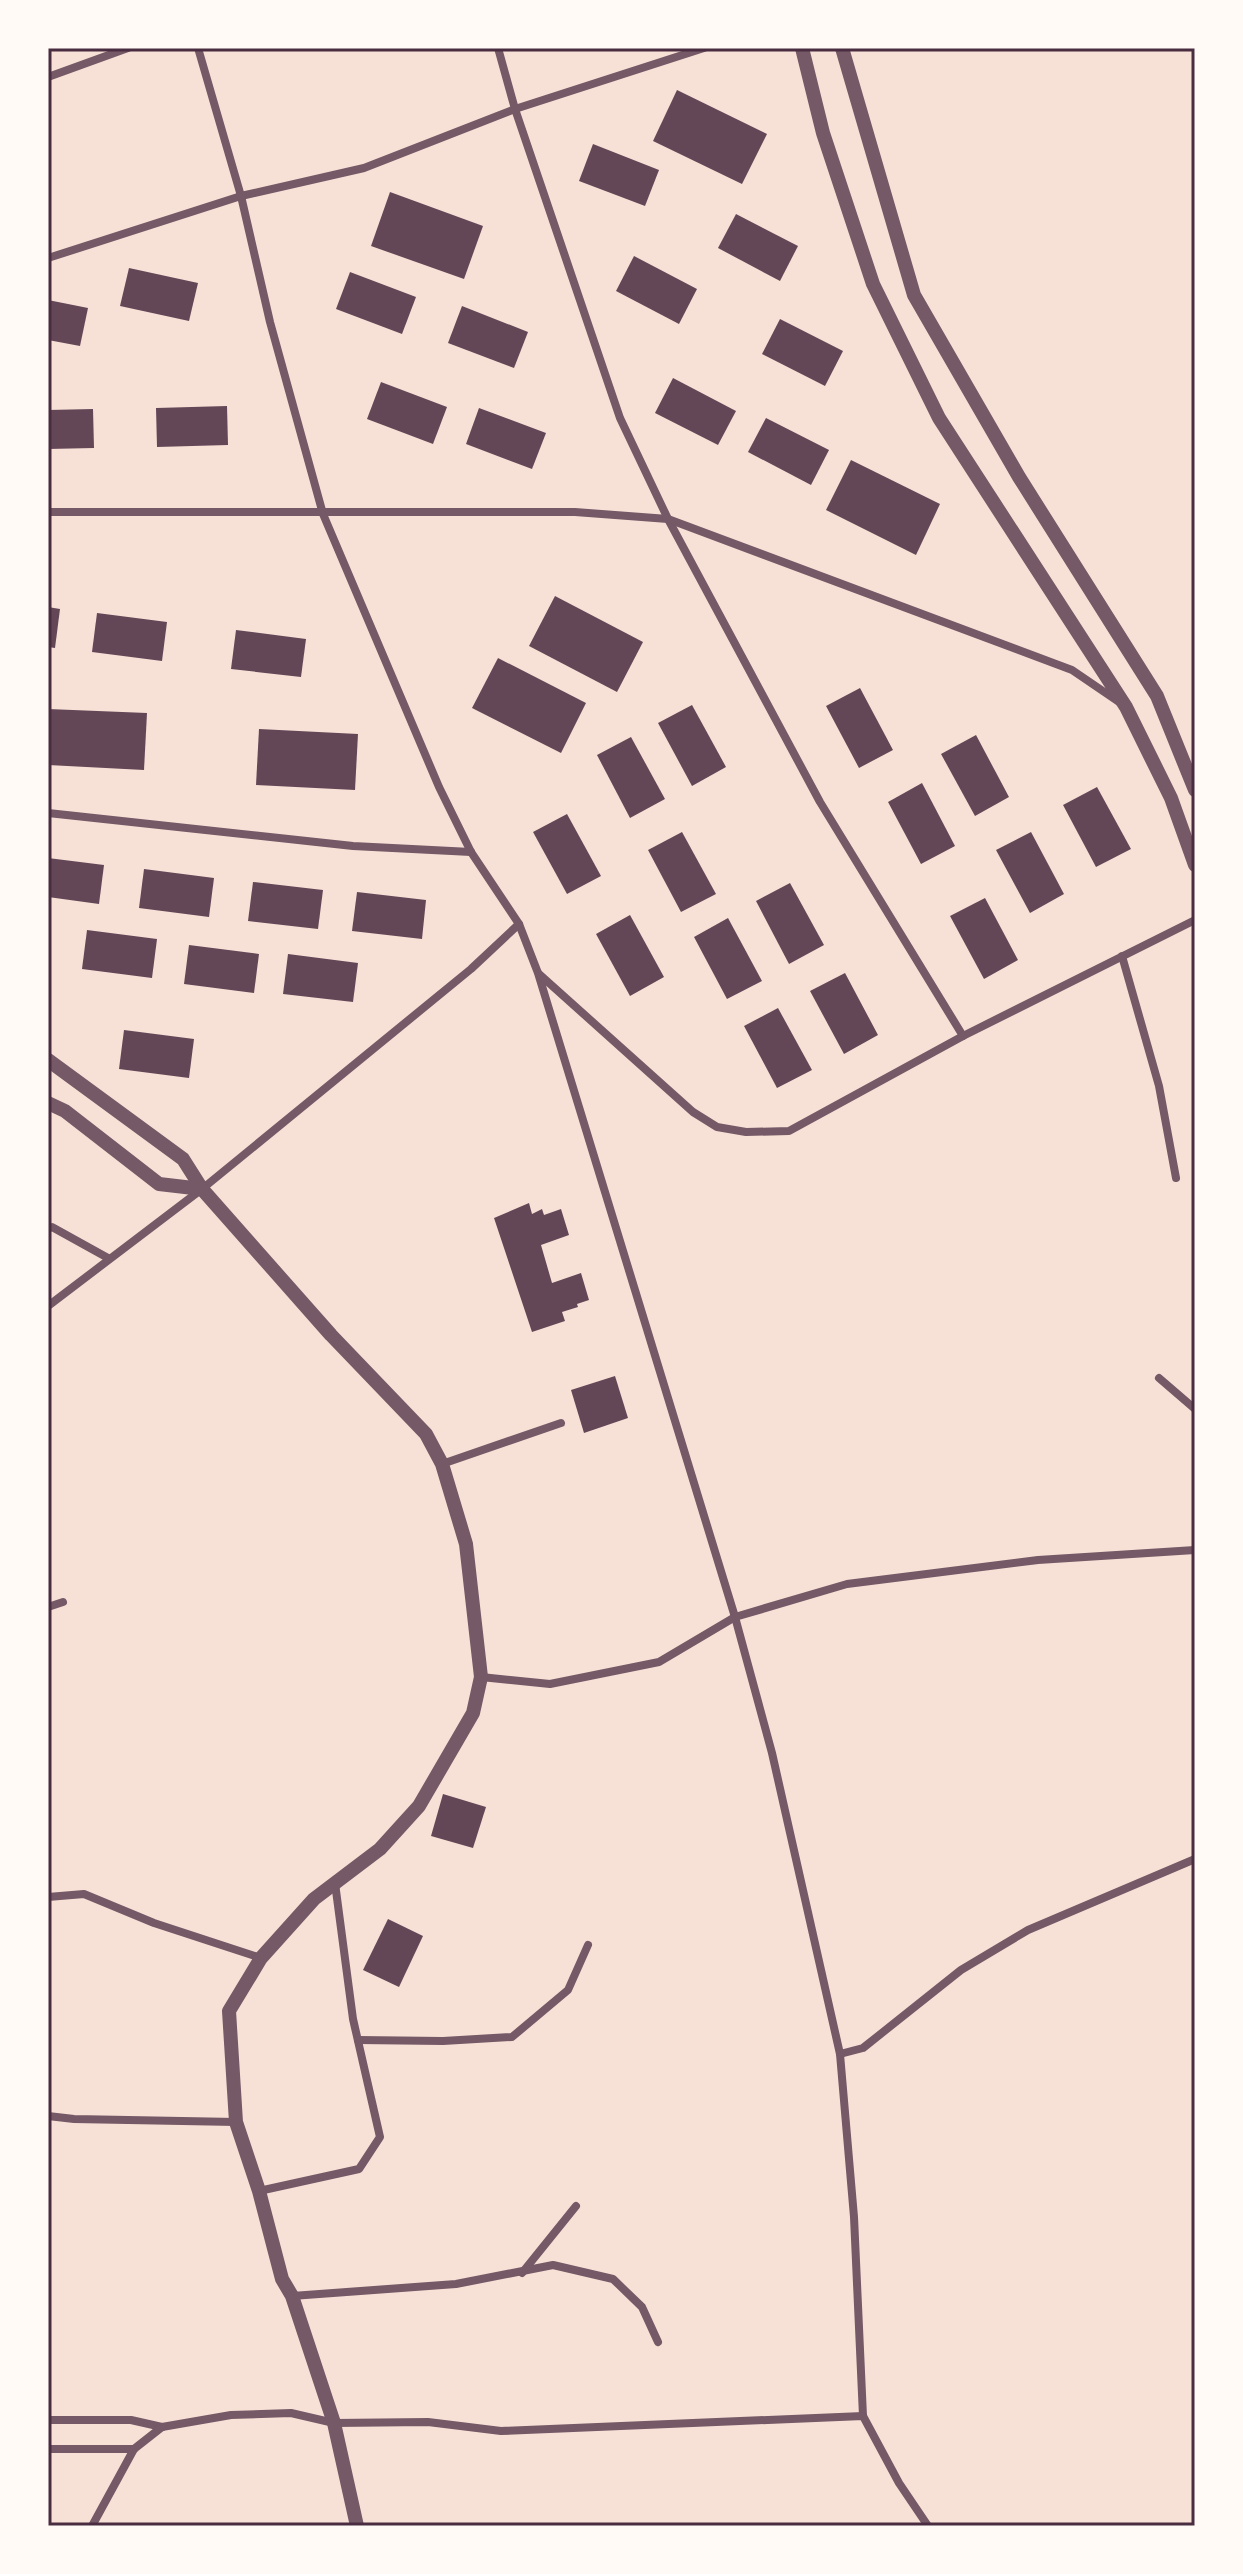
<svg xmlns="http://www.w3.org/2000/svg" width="1243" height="2574" font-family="'Fira Sans Condensed',sans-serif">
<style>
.building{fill:#644757}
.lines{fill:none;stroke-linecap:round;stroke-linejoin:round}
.minor{stroke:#755966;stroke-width:8}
.tertiary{stroke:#755966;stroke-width:14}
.neatline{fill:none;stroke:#4a2c40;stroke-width:3}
</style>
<rect width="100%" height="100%" fill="#f7e1d7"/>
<g class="building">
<polygon points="677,90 767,134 742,184 653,141"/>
<polygon points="593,144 659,170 645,206 579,181"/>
<polygon points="390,192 483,226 464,279 371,246"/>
<polygon points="736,214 798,246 780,281 718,248"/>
<polygon points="634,256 697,289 679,324 616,291"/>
<polygon points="129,268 198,283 189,321 120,306"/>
<polygon points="350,272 416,297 402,334 336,309"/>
<polygon points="48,300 88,308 80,346 48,340"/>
<polygon points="462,306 528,332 514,368 448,343"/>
<polygon points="780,319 843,351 825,386 762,354"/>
<polygon points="673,378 736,411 718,445 655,413"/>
<polygon points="381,382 447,407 433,444 367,419"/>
<polygon points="227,406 228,445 157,447 156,408"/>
<polygon points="479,408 546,433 532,469 466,444"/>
<polygon points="93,409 94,448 48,449 48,410"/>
<polygon points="766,418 829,450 811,485 748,452"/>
<polygon points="851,460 940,504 916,555 826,510"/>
<polygon points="555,596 643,642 617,692 529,646"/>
<polygon points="48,607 60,609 55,648 48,647"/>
<polygon points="97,613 167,622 162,661 92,652"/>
<polygon points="236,630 306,639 301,677 231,669"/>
<polygon points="498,658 586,703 561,753 472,708"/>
<polygon points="860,688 893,750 859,768 826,706"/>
<polygon points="692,705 726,767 692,786 658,723"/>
<polygon points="48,709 147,713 144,770 48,765"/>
<polygon points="259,729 358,734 355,790 256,785"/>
<polygon points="976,735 1009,797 975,816 941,754"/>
<polygon points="631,737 665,799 630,818 597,755"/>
<polygon points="922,783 955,846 921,864 888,802"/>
<polygon points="1097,787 1131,849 1096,867 1063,805"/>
<polygon points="567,814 601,876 567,894 533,832"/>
<polygon points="682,832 716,894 681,912 648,850"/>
<polygon points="1031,832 1064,894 1030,913 996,850"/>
<polygon points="48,858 104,865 99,904 48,897"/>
<polygon points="144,869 214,878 209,917 139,908"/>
<polygon points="253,882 323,890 318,929 248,921"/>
<polygon points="790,883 824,945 789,964 756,901"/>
<polygon points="357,892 426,900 422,939 352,931"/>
<polygon points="985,898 1018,960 984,979 950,916"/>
<polygon points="630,915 664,977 630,996 596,934"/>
<polygon points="728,918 762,981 727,999 694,937"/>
<polygon points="87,930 157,939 152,978 82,969"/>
<polygon points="189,945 259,954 254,993 184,984"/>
<polygon points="288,954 358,963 353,1002 283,994"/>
<polygon points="845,973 878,1035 844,1054 810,991"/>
<polygon points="778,1008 812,1070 777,1088 744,1026"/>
<polygon points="124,1030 194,1039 189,1078 119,1069"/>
<polygon points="529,1203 532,1214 542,1209 544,1215 561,1209 569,1235 541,1245 552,1283 581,1273 589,1300 577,1304 578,1307 562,1312 565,1321 532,1332 494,1218"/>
<polygon points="615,1376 628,1418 584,1433 571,1390"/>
<polygon points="443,1794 486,1807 473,1848 431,1836"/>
<polygon points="388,1919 423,1936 399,1987 363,1970"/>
</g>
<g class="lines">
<g class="minor">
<polyline points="198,48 241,196 270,322 323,514 439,787 471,852 519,924 538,973 735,1617 772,1753 840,2054 854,2217 863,2416"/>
<polyline points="498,48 515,109 620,418 668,519 820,802 963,1036"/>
<polyline points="48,77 128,48"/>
<polyline points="48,258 241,196 364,168 515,109 704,48"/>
<polyline points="48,512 575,512 668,519 1072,670 1119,702"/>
<polyline points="48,813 353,846 471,852"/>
<polyline points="1122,956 1159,1086 1176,1178"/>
<polyline points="539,974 693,1112 717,1127 746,1132 789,1131 963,1036 1195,920"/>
<polyline points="48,1229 52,1227 108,1258"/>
<polyline points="48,1306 202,1189 471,969 519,924"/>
<polyline points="1159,1378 1195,1409"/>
<polyline points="442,1464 561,1423"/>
<polyline points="48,1607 63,1602"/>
<polyline points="481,1677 550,1684 659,1662 735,1617 847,1584 1038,1560 1195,1550"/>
<polyline points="48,1897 84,1894 154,1923 261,1958"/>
<polyline points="358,2040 443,2041 512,2037 568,1990 588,1945"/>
<polyline points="840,2054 863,2048 961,1970 1028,1930 1195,1859"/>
<polyline points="48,2116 74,2119 236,2122"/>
<polyline points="259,2191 359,2169 380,2137 353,2019 335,1883"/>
<polyline points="522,2273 576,2206"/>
<polyline points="292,2296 456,2284 553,2265 613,2279 642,2307 658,2342"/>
<polyline points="48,2420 131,2420 162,2427"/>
<polyline points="48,2449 134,2449"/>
<polyline points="92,2526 134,2449 162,2427 231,2415 291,2413 334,2423 428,2422 501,2431 863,2416 899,2483 928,2526"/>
</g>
<g class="tertiary">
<polyline points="802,48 823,133 873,284 939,418 1126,707 1171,798 1195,865"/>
<polyline points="842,48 914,295 1019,477 1157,696 1195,790"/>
<polyline points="48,1060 183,1159 202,1189 331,1335 426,1434 442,1464 466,1544 481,1677 473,1713 419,1806 380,1849 314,1899 261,1958 229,2011 236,2122 259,2191 282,2279 292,2296 334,2423 357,2526"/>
<polyline points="48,1103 65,1111 159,1184 202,1189"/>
</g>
</g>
<rect width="1243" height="2574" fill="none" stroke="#fffaf5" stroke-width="100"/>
<rect x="50" y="50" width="1143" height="2474" class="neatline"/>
</svg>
